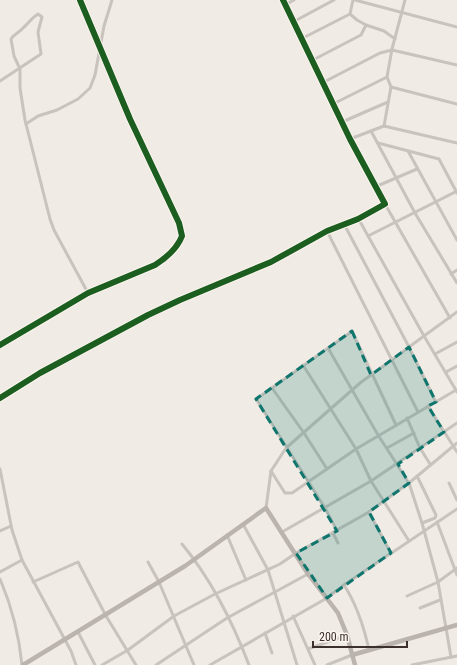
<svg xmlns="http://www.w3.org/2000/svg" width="457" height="665" font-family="'Roboto Condensed',sans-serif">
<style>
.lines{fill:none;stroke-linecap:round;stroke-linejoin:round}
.street{stroke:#c9c3be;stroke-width:3}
.secondary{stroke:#bab3ae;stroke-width:4.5}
.cycleway-casing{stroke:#fbf5ee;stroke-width:8}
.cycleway{stroke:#1b5e20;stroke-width:6}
.marked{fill:#0f766e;fill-opacity:0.2;stroke:#0f766e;stroke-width:3;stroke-dasharray:8 5;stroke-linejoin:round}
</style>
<rect width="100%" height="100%" fill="#f0ebe5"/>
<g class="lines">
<g class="street">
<polyline points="355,0 457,27"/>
<polyline points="285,5 294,0"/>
<polyline points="350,14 357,20 366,25"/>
<polyline points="293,22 334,0"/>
<polyline points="301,39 350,14 353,0"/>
<polyline points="311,61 361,35 366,25 384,31 395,39"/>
<path d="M0 81 41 54 38 32 42 17 38 14C31 18 29 23 23 28 19 33 15 33 11 39L14 56 20 69V88L25 120 50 219 54 230 88 293"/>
<polyline points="322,83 380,53 392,50 457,65"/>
<polyline points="391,87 457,104"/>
<polyline points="333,104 387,77"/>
<polyline points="342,122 388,102"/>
<polyline points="26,124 38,116 57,110 78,99 90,88 95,75 104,26 112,0"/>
<polyline points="384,126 391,87 387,77 392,49 405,0"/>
<polyline points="371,131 415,213 457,283"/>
<polyline points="350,139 384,126 457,143"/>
<polyline points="378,143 439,159 457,193"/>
<polyline points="408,151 457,240"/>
<polyline points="375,187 417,169"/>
<polyline points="385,204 450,318"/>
<polyline points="358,218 424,336 457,312"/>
<polyline points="344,224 409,347 436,402"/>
<polyline points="327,231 418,412"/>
<polyline points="368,236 457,191"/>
<polyline points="451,274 457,270"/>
<path d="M0 345 88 293 155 265C166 258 177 249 182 236L179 223 130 119 80 0"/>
<polyline points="328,348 378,435 409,483 422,523 438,582 451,657"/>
<polyline points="435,354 457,342"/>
<polyline points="303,365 356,449 371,481 409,541"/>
<polyline points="446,372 457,366"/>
<polyline points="272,388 304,433 327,469"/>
<polyline points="0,398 40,373 148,315 180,300 271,262 327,231 358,219 385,204 350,139 283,0"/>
<polyline points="428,406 457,452"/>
<polyline points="407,418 420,448 430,464"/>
<polyline points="387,448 414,433"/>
<polyline points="0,469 12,530 22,560 71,651 76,665"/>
<polyline points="271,471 285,493 292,493 356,449 456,390"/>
<polyline points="417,476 436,515 435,518 422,523"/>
<polyline points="449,483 457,500"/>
<polyline points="266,508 271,471 286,448 360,383 424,336 457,392"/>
<polyline points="369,512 391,553"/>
<polyline points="437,522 457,575"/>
<polyline points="243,524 268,570 297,665"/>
<polyline points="0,531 11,526"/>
<polyline points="337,531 325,508 256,399 352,331 396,425"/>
<polyline points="282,532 371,481 457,423"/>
<polyline points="333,533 338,543"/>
<polyline points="227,535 246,580"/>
<path d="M182 544C211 579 233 623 249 665"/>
<polyline points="148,562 159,582 194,665"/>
<polyline points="0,572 22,560"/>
<path d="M0 579C12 607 19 635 22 665"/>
<polyline points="33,582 78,562 106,616 136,665"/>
<polyline points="344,585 457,509"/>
<polyline points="407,596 438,582 457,568"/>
<polyline points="420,608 440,600"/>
<polyline points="293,616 315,665"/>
<polyline points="78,632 95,665"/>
<polyline points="265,633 272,653"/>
<polyline points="308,649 347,635"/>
<polyline points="102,665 128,650 174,616 215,594 280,564 296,553 369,512 409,483 457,443"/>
<polyline points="156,665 227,618 308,574"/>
<path d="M210 665 327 598 344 585C357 605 364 627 369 650"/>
<polyline points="327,665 352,655"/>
<polyline points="412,665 457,656"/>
</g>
<g class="secondary">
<polyline points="352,655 457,625"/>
<polyline points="23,665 185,566 266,508 308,574 338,613 347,635 355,665"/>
</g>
<defs>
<g id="cycleway">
<path d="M0 345 88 293 155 265C166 258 177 249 182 236L179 223 130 119 80 0"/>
<polyline points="0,398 40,373 148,315 180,300 271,262 327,231 358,219 385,204 350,139 283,0"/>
</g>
</defs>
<use href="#cycleway" class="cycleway-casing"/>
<use href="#cycleway" class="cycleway"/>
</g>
<path class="marked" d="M352 331 371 375 409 347 436 402 428 406 444 432 398 464 409 483 369 512 391 553 327 598 296 553 337 531 256 399Z"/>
<path d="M313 641v6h94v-6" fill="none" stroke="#3b302b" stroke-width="2"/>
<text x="319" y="641" font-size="12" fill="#3b302b" stroke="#fbf5ee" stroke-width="3" paint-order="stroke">200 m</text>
</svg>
